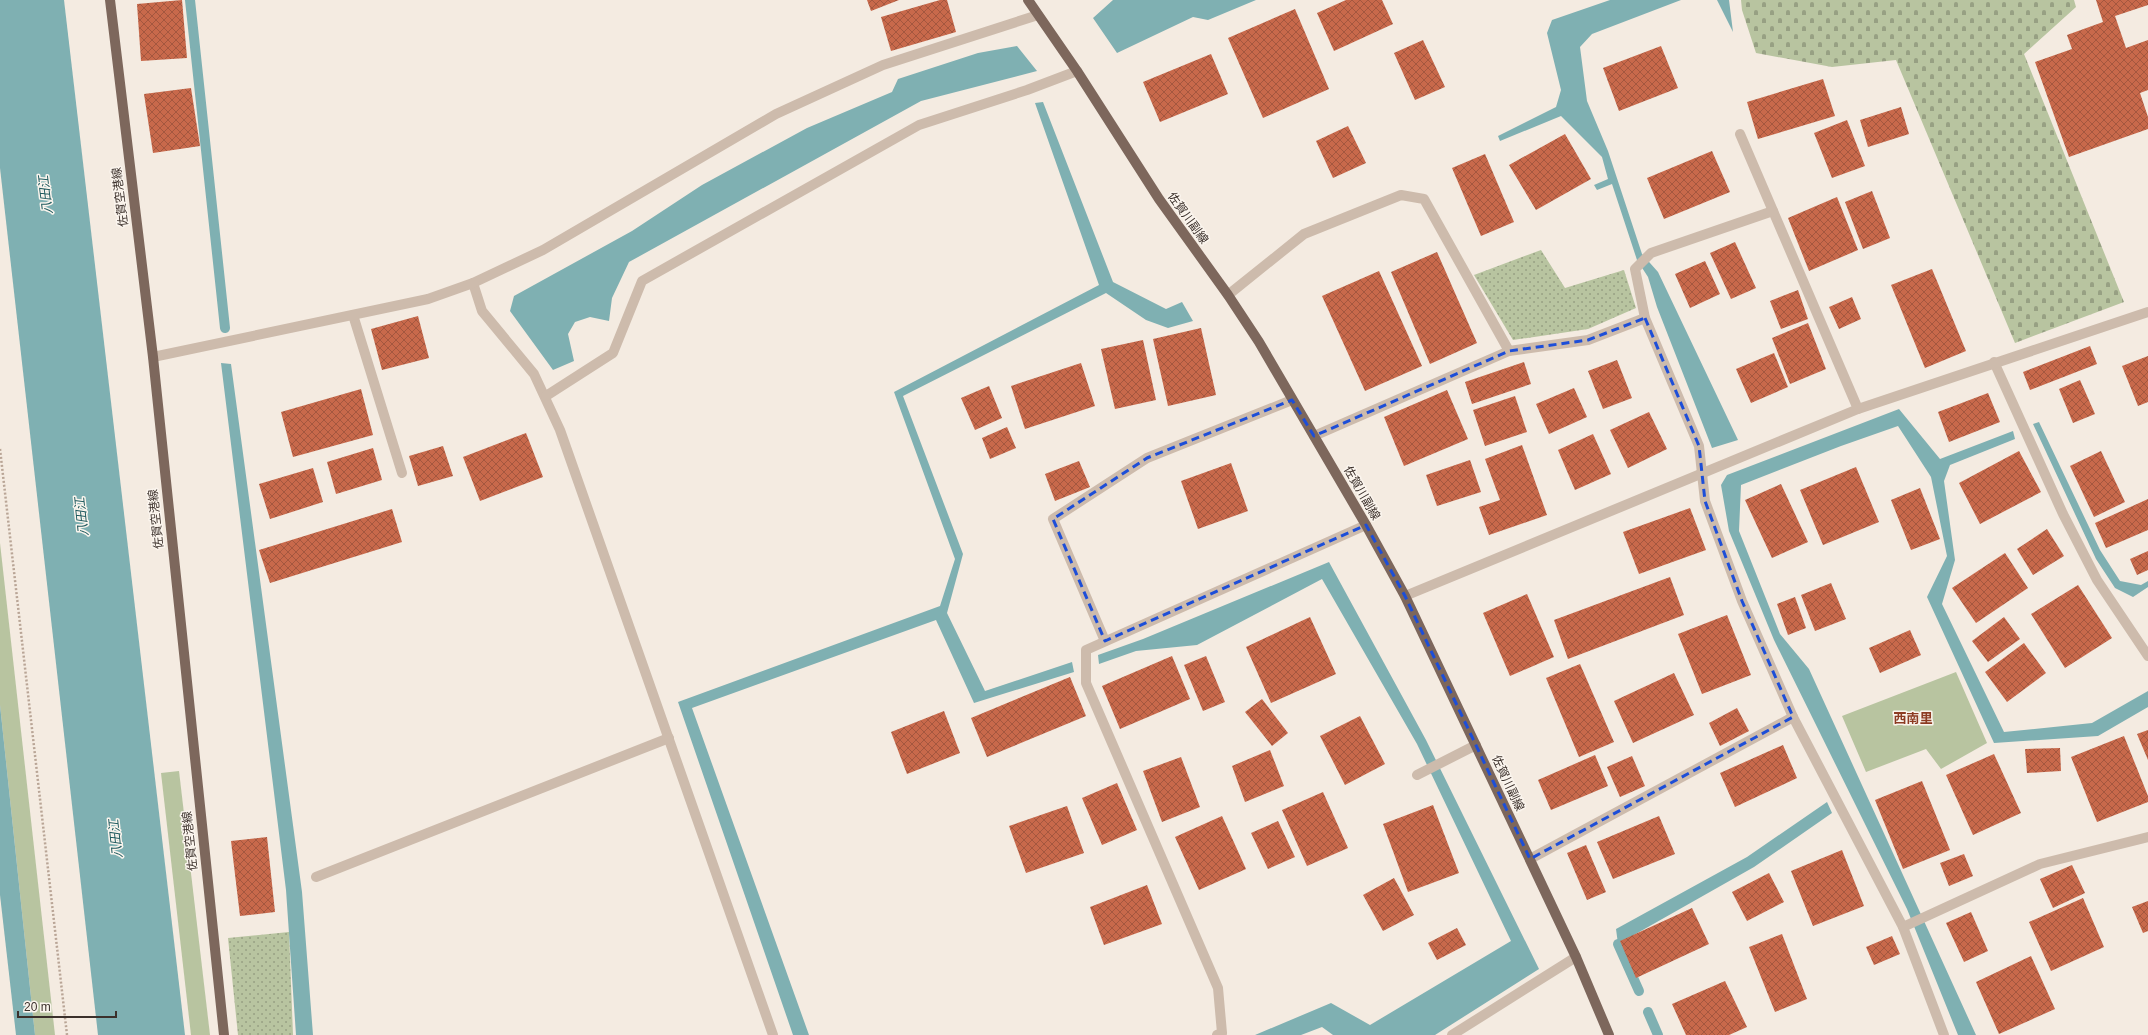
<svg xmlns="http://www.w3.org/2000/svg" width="2148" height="1035" font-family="Arial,'Noto Sans JP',sans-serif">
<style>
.green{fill:#b8c4a0}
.cemetery{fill:url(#cemetery-stones)}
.garden{fill:url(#garden-dots)}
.water{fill:#7fb0b2}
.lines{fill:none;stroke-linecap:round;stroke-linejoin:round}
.stream{stroke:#7fb0b2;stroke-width:10}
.building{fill:url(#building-cross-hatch)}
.path{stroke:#b9a596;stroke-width:2.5;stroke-dasharray:2 2;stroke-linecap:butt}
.minor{stroke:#cdbbac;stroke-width:10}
.major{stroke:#7d675c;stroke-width:10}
.marked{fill:none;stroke:#1d4ed8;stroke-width:3;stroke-dasharray:8 5;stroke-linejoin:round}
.labels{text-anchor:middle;stroke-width:3;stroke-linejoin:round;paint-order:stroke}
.street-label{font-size:12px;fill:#3b302b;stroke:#fbf5ee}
.water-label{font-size:13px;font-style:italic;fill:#1f5a5e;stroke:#fbf5ee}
.neighbourhood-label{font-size:13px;font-weight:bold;fill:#8c3b22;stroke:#fbf5ee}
</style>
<defs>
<pattern id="cemetery-stones" width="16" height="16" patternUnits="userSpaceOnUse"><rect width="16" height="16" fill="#b8c4a0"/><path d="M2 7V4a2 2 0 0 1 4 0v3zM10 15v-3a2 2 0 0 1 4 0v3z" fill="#97a083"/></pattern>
<pattern id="garden-dots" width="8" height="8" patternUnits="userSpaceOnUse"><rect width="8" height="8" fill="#b8c4a0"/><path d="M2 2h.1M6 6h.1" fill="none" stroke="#97a083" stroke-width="1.8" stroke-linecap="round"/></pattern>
<pattern id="building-cross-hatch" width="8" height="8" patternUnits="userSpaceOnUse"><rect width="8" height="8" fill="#c8694b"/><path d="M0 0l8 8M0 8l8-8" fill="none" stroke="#a4573f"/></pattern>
</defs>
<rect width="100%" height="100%" fill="#f4ebe1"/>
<g class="green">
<polygon points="0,543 55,1035 35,1035 0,705"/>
<polygon points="1956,672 1987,743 1941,769 1926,749 1866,772 1842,716"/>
<polygon points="179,771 210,1035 191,1035 161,773"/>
</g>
<polygon class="cemetery" points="1741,0 2074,0 2076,7 2024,54 2124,302 2015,343 1896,60 1832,67 1756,53 1742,10"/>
<g class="garden">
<polygon points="1541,250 1565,288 1624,270 1636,308 1588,329 1513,340 1474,275"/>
<polygon points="289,932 293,1035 238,1035 228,938"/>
</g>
<g class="water">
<polygon points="0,0 64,0 185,1035 98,1035 0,168"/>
<polygon points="1113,0 1256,0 1208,20 1193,17 1117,53 1093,18"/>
<polygon points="1610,0 1681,0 1592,34 1580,47 1587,101 1608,151 1642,254 1658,272 1738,440 1712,448 1657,307 1648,277 1637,260 1612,184 1597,190 1594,185 1608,179 1602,157 1561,116 1500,141 1498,136 1556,107 1561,90 1547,33 1552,20"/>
<polygon points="1717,0 1729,0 1733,32"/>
<polygon points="1017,46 1037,71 921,101 629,262 612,298 609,321 590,317 575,322 568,334 574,361 553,370 510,311 514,296 632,231 702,185 807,128 892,92 898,79 978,53"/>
<polygon points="1043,102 1113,282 1166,309 1182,302 1193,321 1168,328 1146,320 1106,293 903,396 963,554 947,613 985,691 1072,662 1074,672 974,703 936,620 692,708 809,1035 793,1035 678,702 940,606 955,559 894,392 1099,285 1035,103"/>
<polygon points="221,363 231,364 302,892 313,1035 296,1035 286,890"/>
<polygon points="1899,409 1940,459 2013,431 2015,439 1950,465 1944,481 1955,560 1942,604 2004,732 2092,723 2148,691 2148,707 2098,736 1994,743 1927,597 1947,556 1931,477 1898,426 1841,446 1741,485 1739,531 1780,634 1809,669 1976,1035 1958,1035 1907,909 1774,640 1729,531 1721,485 1727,475"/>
<polygon points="2039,422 2100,550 2120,581 2141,585 2148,581 2148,587 2133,597 2115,588 2096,559 2033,424"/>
<polygon points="1329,562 1426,740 1539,969 1435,1035 1333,1035 1322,1027 1301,1035 1255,1035 1331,1003 1370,1025 1511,941 1417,744 1322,579 1197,645 1136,651 1099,664 1098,655 1143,639"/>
<polygon points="0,705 35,1035 16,1035 0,895"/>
<polygon points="1827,802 1832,813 1754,867 1618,944 1616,929 1747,857"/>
</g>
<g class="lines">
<g class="stream">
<polyline points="190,0 225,328"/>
<polyline points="1618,944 1639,991"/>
<polyline points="1648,1012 1658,1035"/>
</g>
</g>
<g class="building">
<polygon points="182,0 187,58 141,61 137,4"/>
<polygon points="867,0 899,0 871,11"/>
<polygon points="940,0 947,0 956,32 891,51 881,17"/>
<polygon points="1346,0 1382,0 1393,24 1334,51 1317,13"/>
<polygon points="2096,0 2148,0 2148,5 2115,16 2126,48 2148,40 2148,90 2140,93 2148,117 2148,129 2069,157 2035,62 2072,49 2067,35 2103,22"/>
<polygon points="1295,9 1329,89 1263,118 1228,38"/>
<polygon points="1423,40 1445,87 1415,100 1394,53"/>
<polygon points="1661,46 1678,88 1619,111 1603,68"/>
<polygon points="1211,54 1228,94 1160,122 1143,82"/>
<polygon points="1823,79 1835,116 1758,139 1747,102"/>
<polygon points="191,88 200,146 153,153 144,94"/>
<polygon points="1901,107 1909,134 1868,147 1860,120"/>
<polygon points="1847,120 1865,166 1832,178 1814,133"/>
<polygon points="1348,126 1366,163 1333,178 1316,141"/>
<polygon points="1565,134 1591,179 1536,210 1509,165"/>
<polygon points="1712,151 1730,192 1664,219 1647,178"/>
<polygon points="1485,154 1514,222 1481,236 1452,168"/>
<polygon points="1872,191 1890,238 1863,249 1845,202"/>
<polygon points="1837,197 1858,250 1809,271 1788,218"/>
<polygon points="1735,242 1756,288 1731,299 1710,253"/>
<polygon points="1437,252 1477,343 1430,364 1391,272"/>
<polygon points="1705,261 1720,294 1690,308 1675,274"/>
<polygon points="1932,269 1966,351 1925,368 1891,285"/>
<polygon points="1379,271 1422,366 1365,391 1322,296"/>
<polygon points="1798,290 1808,319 1781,329 1770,301"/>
<polygon points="1852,297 1861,319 1839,329 1829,307"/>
<polygon points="418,316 429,358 382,370 371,329"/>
<polygon points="1808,323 1826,369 1790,384 1772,338"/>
<polygon points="1201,328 1216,395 1168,406 1153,339"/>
<polygon points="1143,340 1156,400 1115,409 1101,349"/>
<polygon points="2090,346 2097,364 2030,390 2023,372"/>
<polygon points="1774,353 1788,387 1751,403 1736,369"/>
<polygon points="2148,356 2148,402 2138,406 2122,366"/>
<polygon points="1617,360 1632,398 1603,409 1588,371"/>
<polygon points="1524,362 1531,384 1472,404 1465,382"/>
<polygon points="1081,363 1095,406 1025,429 1011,386"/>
<polygon points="2080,380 2095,414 2073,423 2059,389"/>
<polygon points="989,386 1002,418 975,430 961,398"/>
<polygon points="1574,388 1587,417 1549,434 1536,404"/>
<polygon points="361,389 373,435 293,457 281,412"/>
<polygon points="1447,390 1468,439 1404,466 1384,417"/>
<polygon points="1988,393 2000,422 1949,442 1938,412"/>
<polygon points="1515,396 1527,432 1485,446 1473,410"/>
<polygon points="1649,412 1667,449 1628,468 1610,430"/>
<polygon points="1007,427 1016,448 990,459 982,438"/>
<polygon points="526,433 543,477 480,501 463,457"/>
<polygon points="1593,434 1611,474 1575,490 1558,450"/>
<polygon points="1522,445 1547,515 1489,535 1479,507 1500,500 1485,459"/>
<polygon points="443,446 453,476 418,486 409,456"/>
<polygon points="373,448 382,480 336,494 327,462"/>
<polygon points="2019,451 2041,492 1980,524 1959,483"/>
<polygon points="2101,451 2125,502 2094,517 2070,466"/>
<polygon points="1470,460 1481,492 1437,506 1426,475"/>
<polygon points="1079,461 1090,487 1055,501 1045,474"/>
<polygon points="1231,463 1248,511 1198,529 1181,481"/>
<polygon points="1856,467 1879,522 1823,545 1800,490"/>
<polygon points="313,468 323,502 270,519 259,484"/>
<polygon points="1781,484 1808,542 1772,558 1745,500"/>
<polygon points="1920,488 1940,539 1911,550 1891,500"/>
<polygon points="2148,499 2148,530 2106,548 2095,523"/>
<polygon points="1690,508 1706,550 1639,574 1623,532"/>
<polygon points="392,509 402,542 270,583 259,550"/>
<polygon points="2047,529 2064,556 2033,575 2017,549"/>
<polygon points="2148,551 2148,570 2137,575 2130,559"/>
<polygon points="2005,553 2028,588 1976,623 1952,588"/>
<polygon points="1670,577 1684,615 1568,659 1554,620"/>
<polygon points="1831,583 1846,619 1815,631 1801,595"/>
<polygon points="2078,585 2112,638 2065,668 2031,614"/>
<polygon points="1527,594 1554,657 1510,676 1483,613"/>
<polygon points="1795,597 1806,628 1788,635 1777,604"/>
<polygon points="1727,615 1751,675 1702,694 1678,634"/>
<polygon points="1310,617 1336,674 1271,703 1246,647"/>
<polygon points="2004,617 2020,639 1988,662 1972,641"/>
<polygon points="1910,630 1921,655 1880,673 1869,648"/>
<polygon points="2024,643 2046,673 2007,702 1985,672"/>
<polygon points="1172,656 1190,699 1120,729 1102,686"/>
<polygon points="1206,656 1225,702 1203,711 1184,665"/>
<polygon points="1580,664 1614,742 1579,757 1546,678"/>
<polygon points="1674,673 1694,715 1633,743 1614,701"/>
<polygon points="1070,677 1086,716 987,757 971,718"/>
<polygon points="1262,699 1288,733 1272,746 1245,712"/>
<polygon points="1737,708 1749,731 1720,746 1709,723"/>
<polygon points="944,711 960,753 907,774 891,732"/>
<polygon points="1360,716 1385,764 1345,785 1320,736"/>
<polygon points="2148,730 2148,760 2137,734"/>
<polygon points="2124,736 2148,796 2148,802 2097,822 2071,757"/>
<polygon points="1783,745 1797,778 1735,807 1720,773"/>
<polygon points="2060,748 2061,771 2027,773 2025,749"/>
<polygon points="1270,750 1284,786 1245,802 1232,766"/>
<polygon points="1994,754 2021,813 1973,835 1946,775"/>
<polygon points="1595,755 1608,786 1551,810 1538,780"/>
<polygon points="1632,756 1645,786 1620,797 1607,767"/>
<polygon points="1181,757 1200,807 1162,822 1143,771"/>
<polygon points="1922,781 1950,850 1903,869 1875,800"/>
<polygon points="1117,783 1137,830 1102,845 1082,798"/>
<polygon points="1323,792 1348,848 1307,866 1282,810"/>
<polygon points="1433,805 1459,873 1408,892 1383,824"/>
<polygon points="1067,806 1084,853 1026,873 1009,826"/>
<polygon points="1222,816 1246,869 1199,890 1175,837"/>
<polygon points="1659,816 1675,854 1613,879 1597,842"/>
<polygon points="1278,821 1295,857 1268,869 1251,833"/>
<polygon points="267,837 275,912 240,916 231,841"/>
<polygon points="1586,845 1606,892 1587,900 1567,853"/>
<polygon points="1842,850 1864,906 1813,926 1791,871"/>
<polygon points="1964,854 1973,876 1949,886 1940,863"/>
<polygon points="2072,865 2085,893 2053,908 2040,879"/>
<polygon points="1769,873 1784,902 1747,921 1732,892"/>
<polygon points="1394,878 1414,915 1383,931 1363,895"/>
<polygon points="1147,885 1162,924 1104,945 1090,907"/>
<polygon points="2083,898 2104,947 2051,971 2029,922"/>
<polygon points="2148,901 2148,931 2143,933 2132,907"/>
<polygon points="1692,908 1709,944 1636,978 1620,941"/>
<polygon points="1971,912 1988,951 1964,962 1946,923"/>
<polygon points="1457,928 1466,945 1437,960 1428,943"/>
<polygon points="1782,934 1807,999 1775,1012 1749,947"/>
<polygon points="1892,936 1900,954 1874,965 1866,947"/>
<polygon points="2031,956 2055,1009 1999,1034 1976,982"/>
<polygon points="1725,981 1747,1027 1729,1035 1686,1035 1672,1004"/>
</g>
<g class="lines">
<polyline class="path" points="0,449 67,1035"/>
<g class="minor">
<polyline points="1740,134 1858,409"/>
<polyline points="473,283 482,311 534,374 560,430 773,1035"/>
<polyline points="1228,295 1304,234 1401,195 1424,199 1509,351"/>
<polyline points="353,315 402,473"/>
<polyline points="1645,318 1635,269 1651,253 1773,211"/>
<polyline points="153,357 428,299 473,283 543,250 776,114 883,65 1038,15"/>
<polyline points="1994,362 2063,514 2097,580 2148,656"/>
<polyline points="546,396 613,353 642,281 919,125 1027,90 1077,71"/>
<polyline points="1314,436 1509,351 1588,340 1645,318 1699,446 1705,501 1742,601 1793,717 1903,927 1944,1035"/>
<polyline points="1405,596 1858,409 2148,312"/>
<polyline points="1105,641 1053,519 1147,458 1292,400"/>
<polyline points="1417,775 1476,745"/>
<polyline points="1530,859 1793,717"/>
<polyline points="316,877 669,738"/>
<polyline points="1903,927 2040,864 2148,837"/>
<polyline points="1217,1035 1222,1033 1218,988 1086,683 1086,650 1366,525"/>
<polyline points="1452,1035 1576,957"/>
</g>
<g class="major">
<polyline points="110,0 153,357 224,1035"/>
<polyline points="1028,0 1077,71 1159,199 1228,295 1259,342 1366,525 1405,596 1576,957 1609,1035"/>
</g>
</g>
<path class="marked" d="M1645 318 1699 446 1705 501 1742 601 1793 717 1530 859 1405 596 1366 525 1105 641 1053 519 1147 458 1292 400 1314 436 1509 351 1588 340Z"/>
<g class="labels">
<g class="street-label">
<text transform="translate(120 197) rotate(-97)" y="4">佐賀空港線</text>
<text transform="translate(1188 218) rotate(54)" y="4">佐賀川副線</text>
<text transform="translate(1362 493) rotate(60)" y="4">佐賀川副線</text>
<text transform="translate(156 519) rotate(-96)" y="4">佐賀空港線</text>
<text transform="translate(1508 783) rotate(65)" y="4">佐賀川副線</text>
<text transform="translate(190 841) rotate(-96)" y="4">佐賀空港線</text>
</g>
<g class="water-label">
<text transform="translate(45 195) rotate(-97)" y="5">八田江</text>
<text transform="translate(81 517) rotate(-96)" y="5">八田江</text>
<text transform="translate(115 839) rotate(-96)" y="5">八田江</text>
</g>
<g class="neighbourhood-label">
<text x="1913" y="723">西南里</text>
</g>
</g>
<path d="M18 1011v6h98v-6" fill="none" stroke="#3b302b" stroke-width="2"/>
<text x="24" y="1011" font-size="12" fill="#3b302b" stroke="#fbf5ee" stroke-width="3" paint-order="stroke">20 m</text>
</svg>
